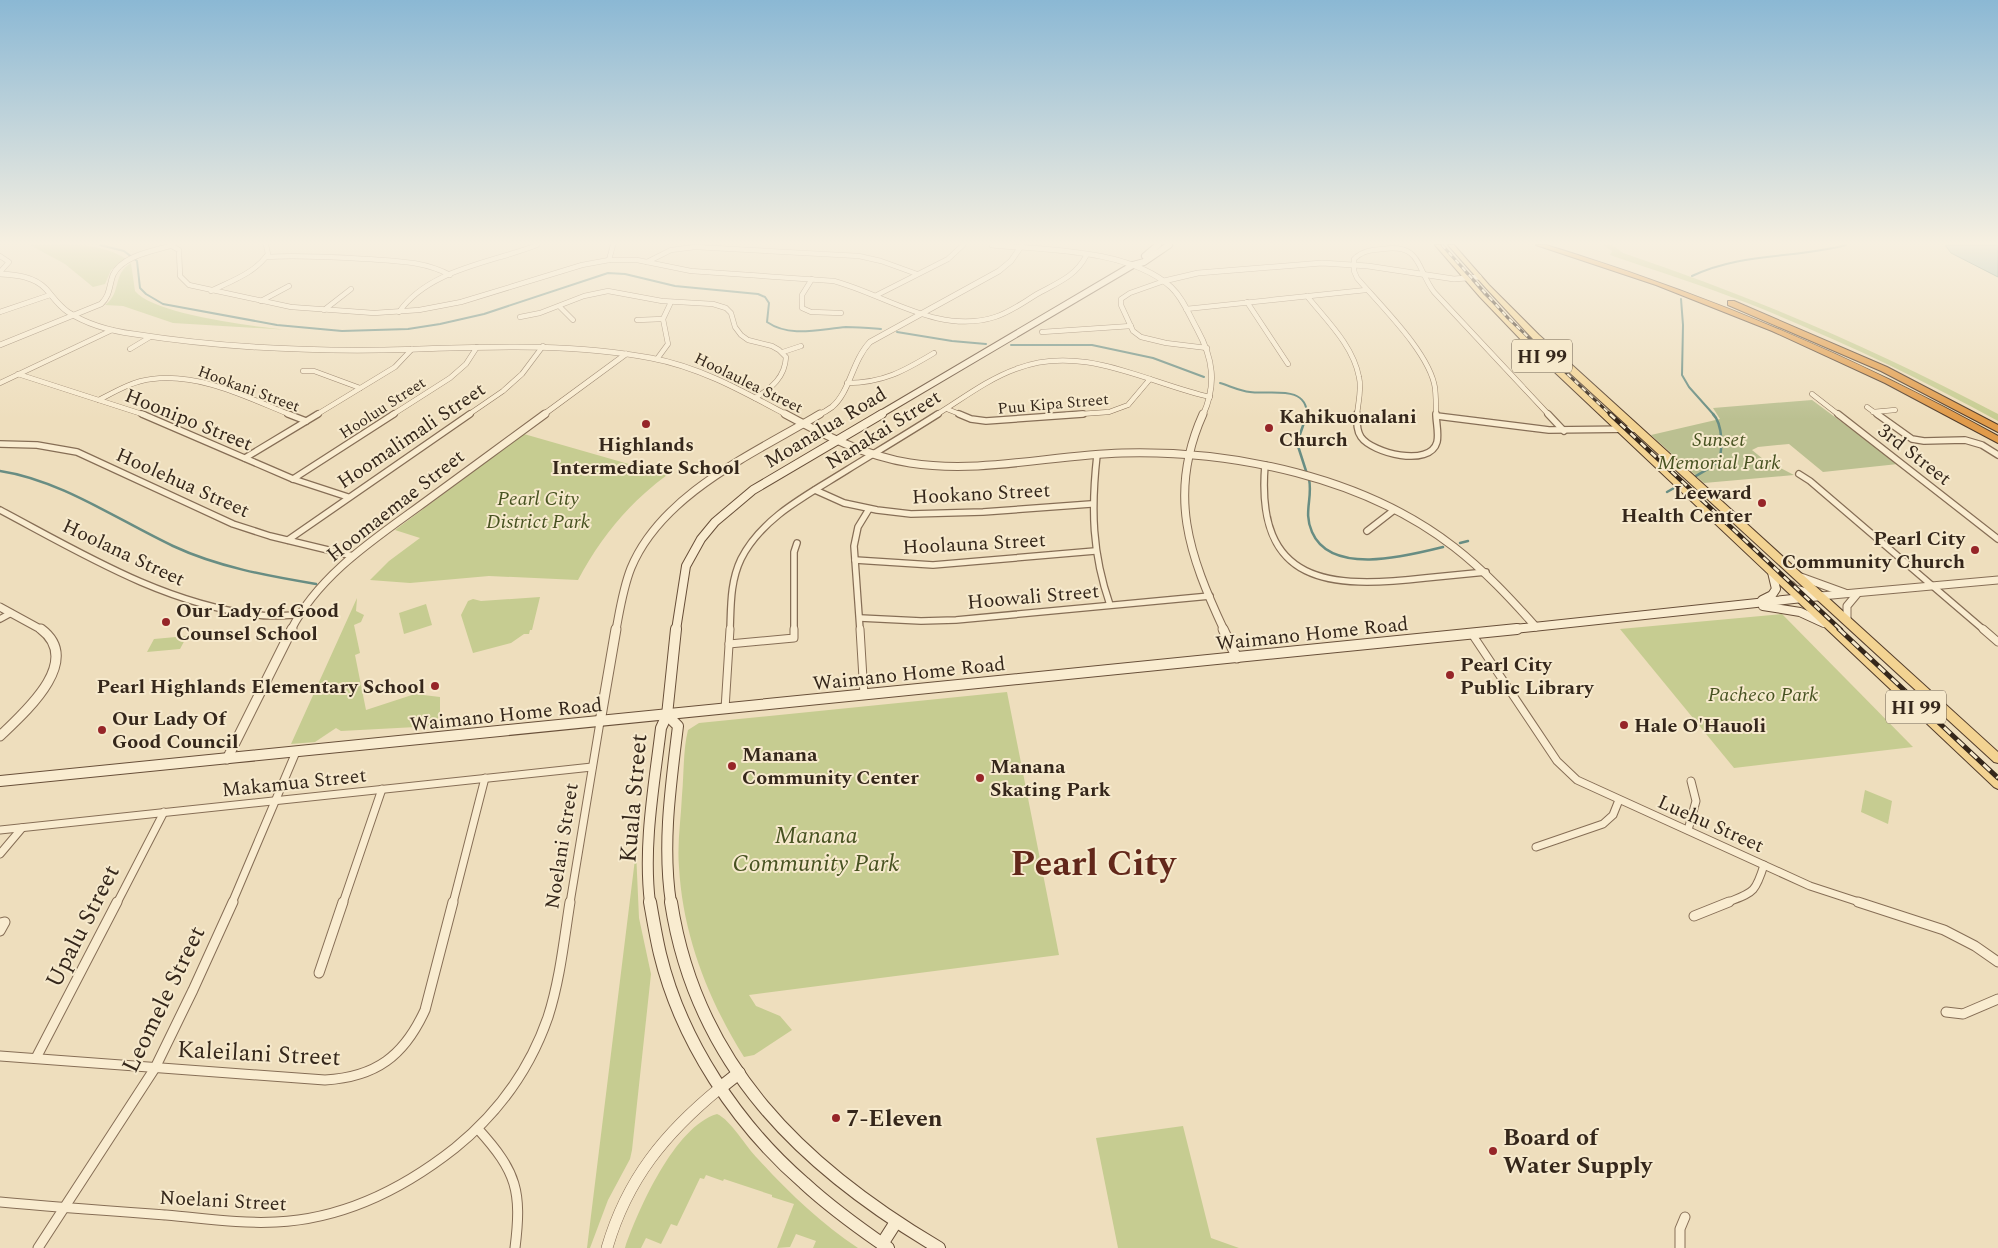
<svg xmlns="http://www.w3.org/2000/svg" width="1998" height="1248" font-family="Spectral,serif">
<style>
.green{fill:#c6cc91}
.cemetery{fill:#bbc091}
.water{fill:#a1bfb6;stroke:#688d83}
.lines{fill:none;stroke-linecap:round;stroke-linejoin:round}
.stream-far1{stroke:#688d83;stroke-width:2}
.stream{stroke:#688d83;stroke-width:2.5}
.minor-far3-casing{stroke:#866e56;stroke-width:5.5}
.minor-far2-casing{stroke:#866e56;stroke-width:8}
.minor-far1-casing{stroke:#866e56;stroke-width:9}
.minor-casing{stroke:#866e56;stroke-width:11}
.tertiary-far3-casing{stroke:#866e56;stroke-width:6}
.tertiary-far2-casing{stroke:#866e56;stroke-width:9}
.tertiary-far1-casing{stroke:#866e56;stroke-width:11}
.tertiary-casing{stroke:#866e56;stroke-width:12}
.secondary-far3-casing{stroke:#684f39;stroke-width:8}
.secondary-far2-casing{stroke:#684f39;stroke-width:10}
.secondary-far1-casing{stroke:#684f39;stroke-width:12}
.secondary-casing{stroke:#684f39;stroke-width:14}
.primary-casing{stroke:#533d2b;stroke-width:2}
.motorway-casing{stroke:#533d2b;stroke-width:2}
.minor-far3{stroke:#f9ecd0;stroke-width:4.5}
.minor-far2{stroke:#f9ecd0;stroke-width:5.5}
.minor-far1{stroke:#f9ecd0;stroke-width:7}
.minor{stroke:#f9ecd0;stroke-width:9}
.tertiary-far3{stroke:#f9ecd0;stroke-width:5}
.tertiary-far2{stroke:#f9ecd0;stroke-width:7}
.tertiary-far1{stroke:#f9ecd0;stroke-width:9}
.tertiary{stroke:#f9ecd0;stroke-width:11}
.secondary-far3{stroke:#f9ecd0;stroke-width:6}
.secondary-far2{stroke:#f9ecd0;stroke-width:8}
.secondary-far1{stroke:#f9ecd0;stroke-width:10}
.secondary{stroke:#f9ecd0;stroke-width:12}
.primary{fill:#f3d392;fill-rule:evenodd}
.motorway{fill:#e19b4a;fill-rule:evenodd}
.rail-far2-casing{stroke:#35271b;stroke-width:3}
.rail-far1-casing{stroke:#35271b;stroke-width:4.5}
.rail-casing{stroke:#35271b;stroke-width:5}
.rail-far2{stroke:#f6e9cc;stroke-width:2;stroke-dasharray:5;stroke-linecap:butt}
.rail-far1{stroke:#f6e9cc;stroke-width:2.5;stroke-dasharray:7;stroke-linecap:butt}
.rail{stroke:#f6e9cc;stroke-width:3;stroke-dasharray:9;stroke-linecap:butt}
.poi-dot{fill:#962528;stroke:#f6e9cc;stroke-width:2}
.labels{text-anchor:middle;stroke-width:4;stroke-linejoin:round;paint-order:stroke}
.far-street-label{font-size:16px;fill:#35271b;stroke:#f6e9cc}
.shield{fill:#f6e9cc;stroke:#6f6150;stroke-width:1}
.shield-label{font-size:19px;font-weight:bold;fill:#35271b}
.poi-label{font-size:20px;font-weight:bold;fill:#35271b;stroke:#f6e9cc;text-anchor:start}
.street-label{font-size:20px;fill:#35271b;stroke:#f6e9cc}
.park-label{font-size:20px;font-style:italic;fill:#475221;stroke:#f6e9cc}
.near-street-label{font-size:24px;fill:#35271b;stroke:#f6e9cc}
.near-park-label{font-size:24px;font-style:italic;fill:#475221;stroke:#f6e9cc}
.near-poi-label{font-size:24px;font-weight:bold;fill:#35271b;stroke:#f6e9cc;text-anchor:start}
.near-town-label{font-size:36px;font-weight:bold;fill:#62271a;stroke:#f6e9cc}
</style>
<rect width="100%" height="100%" fill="#eedebd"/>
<g class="green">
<path d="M30 245C62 245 98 241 126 259L111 270 105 284 93 287 65 264Z"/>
<path d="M1603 245H1612L1623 253C1752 296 1877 350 1998 414V421C1918 377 1835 338 1750 304 1704 286 1657 271 1610 255L1612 251Z"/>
<path d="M131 263 135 291C154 315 258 327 290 330L173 323 123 306 105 305C122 293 112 274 131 263Z"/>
<path d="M524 434 667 475C628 504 601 537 578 580L489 576 410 583 370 580 389 561 420 538 395 530Z"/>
<polygon points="540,597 532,630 530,630 529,634 524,634 511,643 473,653 461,615 468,601 473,599 481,601"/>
<polygon points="357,598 356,611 364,615 361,622 354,625 360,653 355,655 366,710 415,694 440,697 440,712 435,726 341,731 336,728 315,742 291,744"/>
<polygon points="426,604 432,625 404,634 399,613"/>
<polygon points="1782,614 1913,747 1734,768 1620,629"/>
<polygon points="187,636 180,649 147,652 154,639"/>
<path d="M1007 692 1059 955 749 995 756 1006 780 1016 792 1030 754 1055 744 1057C708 999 683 936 679 867 677 843 681 819 682 795 684 774 683 750 688 730L699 723Z"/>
<polygon points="1865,790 1892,801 1888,824 1861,812"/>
<polygon points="636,851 639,918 651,974 632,1150 630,1159 608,1200 590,1248 587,1248"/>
<path d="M717 1114C731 1120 746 1147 758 1159 788 1192 820 1223 858 1248H813L816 1241 796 1234 790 1247 777 1248 794 1204 772 1197V1195L724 1179 723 1181 706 1175 704 1179 700 1178 677 1226 671 1224 661 1244 646 1238 641 1248H625C638 1210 675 1126 717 1114Z"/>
<polygon points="1183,1126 1211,1238 1239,1248 1118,1248 1096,1138"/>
</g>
<polygon class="cemetery" points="1812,400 1898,464 1823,472 1789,444 1758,447 1752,450 1763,459 1794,475 1704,483 1651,435 1720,419 1713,408"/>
<polygon class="water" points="1945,245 1998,245 1998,277 1951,253"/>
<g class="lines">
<g class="stream-far1">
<path d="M100 245 124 251 137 261 140 288 146 294 163 304 277 325 342 331 408 329 440 324 484 314 608 273 625 274 675 286 758 294 765 297 769 303 767 322C790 338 820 329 846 327 858 327 869 328 881 329"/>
<path d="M1692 276C1742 252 1794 259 1846 245"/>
<polyline points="1681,299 1683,325 1682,375 1689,387 1714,415"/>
<polyline points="897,332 952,341 986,344"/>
<polyline points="1011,345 1092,345 1153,358 1204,377"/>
<path d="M1220 383C1230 386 1240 391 1250 392 1270 395 1307 384 1307 415"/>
</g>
<g class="stream">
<polyline points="1307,414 1297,443 1307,474"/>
<path d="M0 471C60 480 118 520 173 546 218 567 268 576 316 584"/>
<path d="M1696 476C1702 472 1711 468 1716 463 1725 453 1722 423 1713 414"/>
<path d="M1309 479C1313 498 1303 512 1312 532 1331 576 1407 556 1443 547"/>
<polyline points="1667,492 1674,488"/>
<polyline points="1460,543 1468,541"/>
</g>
<defs>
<g id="minor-far3">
<path d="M170 245 179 250 180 276 189 285 291 307 374 313 419 310 461 302 582 265 609 260H637L691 271 834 281C886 295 939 335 995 317 1011 312 1025 301 1039 293 1057 283 1076 276 1086 256"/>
<polyline points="0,256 9,262 0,272"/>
<path d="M266 257C300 255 333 257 367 259 396 261 424 261 450 275"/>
<polyline points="609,260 613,245"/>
<polyline points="647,262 671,250 695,247 859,256 881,261 917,274"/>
<polyline points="812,279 802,295 802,308 811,312 841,313"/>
<polyline points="1164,281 1130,293 1121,299 1121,305 1133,331 1141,337 1166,343 1207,348"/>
<path d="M211 291C231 281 255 273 268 254L266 245"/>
<polyline points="877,295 948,259 963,245"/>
<path d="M1307 296C1326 320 1353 345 1359 377 1362 389 1358 403 1357 415"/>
<polyline points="261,301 289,286"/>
<polyline points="1247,302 1288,364"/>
<polyline points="560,307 573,320"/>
<polyline points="1186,309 1366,290"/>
<polyline points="324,310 351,289"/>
<polyline points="0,312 50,295"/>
<path d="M399 312C429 269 491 263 537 245"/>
<path d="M520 317 540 313 584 296 608 291 662 301 713 304 726 308 731 313 735 327 741 335 748 340 772 346 779 350 786 357C785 377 772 388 755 398"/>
<polyline points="637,320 663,319"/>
<polyline points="1042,332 1131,326"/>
<polyline points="130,349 150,337"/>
<polyline points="783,352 801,346"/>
<polyline points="657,359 668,344 663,319 671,302"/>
<polyline points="303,371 314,371 360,388"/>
<polyline points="18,374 145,415"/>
<polyline points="0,383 112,330"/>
<path d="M847 383C883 383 904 371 934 353"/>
<polyline points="1812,394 1839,415"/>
<path d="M99 400C116 391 133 381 152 379 201 373 248 398 291 415"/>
<polyline points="1867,407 1878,415"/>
<polyline points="947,409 962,415"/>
<polyline points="1873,412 1895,410"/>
<polyline points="316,415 395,367 412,349"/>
<polyline points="392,415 450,378 466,364 477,347"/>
<polyline points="468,415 503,391 522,374 543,346"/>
<path d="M936 415C962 399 988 379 1016 369 1082 343 1147 383 1210 397"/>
<polyline points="1066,415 1109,412 1128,405 1150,379"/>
<path d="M1436 415C1436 406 1436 397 1435 388 1430 353 1380 305 1357 278L1354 271V259C1362 251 1371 250 1383 249 1422 244 1416 268 1434 292L1549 415"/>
</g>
<g id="minor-far2">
<polyline points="142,414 293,479 348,497"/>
<polyline points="288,414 306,421"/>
<polyline points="959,414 971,419 986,421 1083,414"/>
<path d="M1357 414C1357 421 1356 430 1361 437 1372 453 1430 468 1437 442 1439 434 1436 422 1436 414"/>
<polyline points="1548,414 1564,431"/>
<polyline points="1838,414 1998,539"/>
<polyline points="1877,414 1912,439 1924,441 1965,440 1982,445 1998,455"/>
<polyline points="1437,416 1549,430 1636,429"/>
<polyline points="0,444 37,445 77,452 233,524 270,536 353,556"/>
<path d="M1097 455C1091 509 1092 553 1110 605"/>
<polyline points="245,458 318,414"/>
<path d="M1265 465C1255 585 1330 589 1425 578 1446 576 1466 574 1486 572"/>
<polyline points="1799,474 1810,481 1984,630"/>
<polyline points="293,479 394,414"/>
<polyline points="815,490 844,503 877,510 911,514 983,512 1091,504"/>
<path d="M0 510C81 553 164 604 257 615 271 617 285 615 299 615"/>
<polyline points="1367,531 1394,510"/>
<polyline points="288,540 470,414"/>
<polyline points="855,560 933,565 1095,551"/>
<polyline points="860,618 921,621 956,620 1210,596"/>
<polyline points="0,619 11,613"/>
<path d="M730 630C731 606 730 582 741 559 762 517 809 494 847 470 878 451 908 433 938 414"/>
<polyline points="794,630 794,552 797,543"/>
<polyline points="860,630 854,546 858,527 869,509"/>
</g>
<g id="minor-far1">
<polyline points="860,629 864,695"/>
<polyline points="1983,629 1998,642"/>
<polyline points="1472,634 1557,761 1577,780 1810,886 1862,903"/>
<polyline points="729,644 794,638 794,629"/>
<polyline points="725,709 730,629"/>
<polyline points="0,830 592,767"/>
<polyline points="1688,830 1696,801 1691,781"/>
<polyline points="1536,847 1603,824 1613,815 1619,800"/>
<polyline points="0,854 22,828"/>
<polyline points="117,903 164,812"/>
<polyline points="232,903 296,752"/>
<polyline points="343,903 382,789"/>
<polyline points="453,903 485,778"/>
<polyline points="570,903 600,722"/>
<path d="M1726 903C1753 892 1755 894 1764 865"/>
</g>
<g id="minor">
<polyline points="1858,902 1944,930 1975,946 1998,962"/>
<polyline points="1694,916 1729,902"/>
<polyline points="0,923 5,922 0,931"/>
<polyline points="319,973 343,902"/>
<polyline points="1946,1012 1963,1014 1998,999"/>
<path d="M0 1056 325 1080C376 1077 404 1056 425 1010L453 902"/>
<polyline points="36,1058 117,902"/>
<path d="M478 1129C517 1172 522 1191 515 1248"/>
<path d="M0 1202C55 1207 111 1211 166 1215 203 1218 239 1224 276 1222 342 1219 403 1189 455 1148 497 1114 530 1069 548 1017 560 980 564 940 570 902"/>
<polyline points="38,1248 155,1068 193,990 233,902"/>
<polyline points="1680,1248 1680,1229 1685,1217"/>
</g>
<g id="tertiary-far3">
<path d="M992 245C1046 250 1129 249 1171 287 1183 298 1189 315 1197 329 1213 358 1217 384 1203 415"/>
<path d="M0 274C16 275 34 276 46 289 53 297 59 306 68 312 88 325 111 331 134 334 216 347 298 351 380 350 470 348 562 341 651 358 700 367 744 392 787 415"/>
<polyline points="1164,281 1198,273 1322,263 1368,266 1454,279 1479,277"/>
<path d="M0 345 101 304C110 296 109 286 113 275 122 255 155 251 173 245"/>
<polyline points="543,415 626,354"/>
<path d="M818 415C823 413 828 410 832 407 850 392 852 361 870 342L999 271 1011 261 1022 245"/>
</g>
<g id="tertiary-far2">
<path d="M785 414C824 435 865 456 910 463 981 474 1051 455 1122 453 1234 450 1364 477 1454 547 1485 571 1510 598 1536 627"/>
<path d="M1203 414C1167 494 1189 555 1224 630"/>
<polyline points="1801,577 1845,593"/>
<polyline points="1791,585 1795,589 1821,596 1998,580"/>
<polyline points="0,607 42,630"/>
<polyline points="1847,619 1847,606 1857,594"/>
<path d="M291 630C319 574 376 538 425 502 465 473 505 443 545 414"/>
<path d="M616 630C620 609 623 588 631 568 662 493 755 453 820 414"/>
</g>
<g id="tertiary-far1">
<polyline points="1223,629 1237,658"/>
<polyline points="600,722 616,629"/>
<path d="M0 736C24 713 84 661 41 629"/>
<polyline points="227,759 292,629"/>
</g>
<path id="tertiary" d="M607 1248C627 1179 665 1133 720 1088"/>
<g id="secondary-far3">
<polyline points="1145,256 1158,245"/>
<polyline points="879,415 1133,265 1144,262 1169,245"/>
</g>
<g id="secondary-far2">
<polyline points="1762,600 1772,595 1776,589 1772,572"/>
<polyline points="1763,606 1800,612 1824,623"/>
<polyline points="676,630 686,566 701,539 715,522 753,490 882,414"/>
<polyline points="1505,630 1821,596"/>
</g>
<g id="secondary-far1">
<path d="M667 715 678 726C671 784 662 844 671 903"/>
<polyline points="0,781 1517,629"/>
<path d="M650 903C643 845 654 786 661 728L667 715 676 629"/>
</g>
<g id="secondary">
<path d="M650 902C653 919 656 937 660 954 681 1041 737 1125 804 1183 830 1207 859 1228 888 1248"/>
<path d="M671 902C696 1065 802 1167 939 1248"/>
<polyline points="720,1088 739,1073"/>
<polyline points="882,1244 896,1222"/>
</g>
<g id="primary">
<polygon points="1435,245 1441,245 1484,295 1533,342 1998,777 1998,789 1994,787 1527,346 1480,297"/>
<polygon points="1448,245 1454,245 1489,285 1539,335 1998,752 1998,763 1994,762 1533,339 1485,287"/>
</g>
<g id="motorway">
<path d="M1536 245H1546C1706 294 1852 355 1998 436V443L1885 383 1772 331 1656 285Z"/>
<polygon points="1728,301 1734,301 1887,367 1998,425 1998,432 1881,371 1728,305"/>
</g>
</defs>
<use href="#minor-far3" class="minor-far3-casing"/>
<use href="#minor-far2" class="minor-far2-casing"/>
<use href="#minor-far1" class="minor-far1-casing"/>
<use href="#minor" class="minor-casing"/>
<use href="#tertiary-far3" class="tertiary-far3-casing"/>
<use href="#tertiary-far2" class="tertiary-far2-casing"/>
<use href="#tertiary-far1" class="tertiary-far1-casing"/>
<use href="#tertiary" class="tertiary-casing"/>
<use href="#secondary-far3" class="secondary-far3-casing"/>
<use href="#secondary-far2" class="secondary-far2-casing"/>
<use href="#secondary-far1" class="secondary-far1-casing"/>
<use href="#secondary" class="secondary-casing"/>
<use href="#primary" class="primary-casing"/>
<use href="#motorway" class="motorway-casing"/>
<use href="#minor-far3" class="minor-far3"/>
<use href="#minor-far2" class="minor-far2"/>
<use href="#minor-far1" class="minor-far1"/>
<use href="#minor" class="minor"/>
<use href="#tertiary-far3" class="tertiary-far3"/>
<use href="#tertiary-far2" class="tertiary-far2"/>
<use href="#tertiary-far1" class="tertiary-far1"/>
<use href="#tertiary" class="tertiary"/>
<use href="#secondary-far3" class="secondary-far3"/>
<use href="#secondary-far2" class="secondary-far2"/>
<use href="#secondary-far1" class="secondary-far1"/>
<use href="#secondary" class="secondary"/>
<use href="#primary" class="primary"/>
<use href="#motorway" class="motorway"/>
<defs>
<polyline id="rail-far2" points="1442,245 1508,318 1611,415"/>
<polyline id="rail-far1" points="1610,414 1841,630"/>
<polyline id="rail" points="1839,629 1998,778"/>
</defs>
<use href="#rail-far2" class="rail-far2-casing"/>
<use href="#rail-far1" class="rail-far1-casing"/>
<use href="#rail" class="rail-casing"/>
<use href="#rail-far2" class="rail-far2"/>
<use href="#rail-far1" class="rail-far1"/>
<use href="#rail" class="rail"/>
</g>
<linearGradient id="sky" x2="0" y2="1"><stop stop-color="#8bb8d4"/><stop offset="0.58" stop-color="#f7f0e1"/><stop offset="1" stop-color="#f7f0e1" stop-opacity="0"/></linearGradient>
<rect width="1998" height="419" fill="url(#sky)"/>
<g class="poi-dot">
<circle cx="646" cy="424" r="5"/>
<circle cx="1269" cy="428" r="5"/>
<circle cx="1762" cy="503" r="5"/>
<circle cx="1975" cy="550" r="5"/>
<circle cx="166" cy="622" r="5"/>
<circle cx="1450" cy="675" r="5"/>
<circle cx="435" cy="686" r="5"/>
<circle cx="1624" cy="725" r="5"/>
<circle cx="102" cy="730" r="5"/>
<circle cx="732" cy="766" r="5"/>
<circle cx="980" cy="778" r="5"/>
<circle cx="836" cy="1118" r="5"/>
<circle cx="1493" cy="1151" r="5"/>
</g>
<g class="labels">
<g class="far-street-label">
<text transform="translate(749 382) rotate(26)" y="6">Hoolaulea Street</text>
<text transform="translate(249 388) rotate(20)" y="6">Hookani Street</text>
<text transform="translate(1053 403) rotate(-5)" y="6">Puu Kipa Street</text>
<text transform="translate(382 407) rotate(-33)" y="6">Hooluu Street</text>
</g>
<g class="shield">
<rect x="1512" y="339.5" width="60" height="33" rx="4"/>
<rect x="1886" y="690.5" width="60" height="33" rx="4"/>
</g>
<g class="shield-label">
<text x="1542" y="363">HI 99</text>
<text x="1916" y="714">HI 99</text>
</g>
<g class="poi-label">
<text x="1279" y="423">Kahikuonalani<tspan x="1279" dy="23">Church</tspan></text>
<text x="646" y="451" text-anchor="middle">Highlands<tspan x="646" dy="23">Intermediate School</tspan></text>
<text x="1752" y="499" text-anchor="end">Leeward<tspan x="1752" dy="23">Health Center</tspan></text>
<text x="1965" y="545" text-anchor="end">Pearl City<tspan x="1965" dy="23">Community Church</tspan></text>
<text x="176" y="617">Our Lady of Good<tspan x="176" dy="23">Counsel School</tspan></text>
<text x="1460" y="671">Pearl City<tspan x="1460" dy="23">Public Library</tspan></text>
<text x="425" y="693" text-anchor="end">Pearl Highlands Elementary School</text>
<text x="112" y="725">Our Lady Of<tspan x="112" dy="23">Good Council</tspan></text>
<text x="1634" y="732">Hale O'Hauoli</text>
<text x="742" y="761">Manana<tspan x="742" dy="23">Community Center</tspan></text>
<text x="990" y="773">Manana<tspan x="990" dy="23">Skating Park</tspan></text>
</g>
<g class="street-label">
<text transform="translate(189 419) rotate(22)" y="7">Hoonipo Street</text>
<text transform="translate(825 427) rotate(-31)" y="7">Moanalua Road</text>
<text transform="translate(883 429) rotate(-32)" y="7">Nanakai Street</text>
<text transform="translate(411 435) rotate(-34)" y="7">Hoomalimali Street</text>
<text transform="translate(1915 454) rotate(38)" y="7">3rd Street</text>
<text transform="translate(183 482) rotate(24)" y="7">Hoolehua Street</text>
<text transform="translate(981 493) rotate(-3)" y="7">Hookano Street</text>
<text transform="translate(395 505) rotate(-38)" y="7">Hoomaemae Street</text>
<text transform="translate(974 543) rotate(-3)" y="7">Hoolauna Street</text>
<text transform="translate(124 552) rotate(25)" y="7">Hoolana Street</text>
<text transform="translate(1033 596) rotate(-5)" y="7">Hoowali Street</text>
<text transform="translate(1312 633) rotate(-6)" y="7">Waimano Home Road</text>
<text transform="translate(909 673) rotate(-6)" y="7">Waimano Home Road</text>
<text transform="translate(506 714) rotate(-6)" y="7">Waimano Home Road</text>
<text transform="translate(294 782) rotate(-6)" y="7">Makamua Street</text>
<text transform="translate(1711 823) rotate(24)" y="7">Luehu Street</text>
<text transform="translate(561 846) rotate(-81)" y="7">Noelani Street</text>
<text transform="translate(223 1200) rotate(3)" y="7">Noelani Street</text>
</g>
<g class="park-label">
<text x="1719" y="446">Sunset<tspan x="1719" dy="23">Memorial Park</tspan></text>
<text x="538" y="505">Pearl City<tspan x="538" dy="23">District Park</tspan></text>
<text x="1763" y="701">Pacheco Park</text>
</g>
<g class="near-street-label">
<text transform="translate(633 798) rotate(-85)" y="8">Kuala Street</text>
<text transform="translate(82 926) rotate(-63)" y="8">Upalu Street</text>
<text transform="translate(163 999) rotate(-64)" y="8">Leomele Street</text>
<text transform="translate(259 1053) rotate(3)" y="8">Kaleilani Street</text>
</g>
<g class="near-park-label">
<text x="816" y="843">Manana<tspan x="816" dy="28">Community Park</tspan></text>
</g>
<g class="near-poi-label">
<text x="846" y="1126">7-Eleven</text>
<text x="1503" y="1145">Board of<tspan x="1503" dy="28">Water Supply</tspan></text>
</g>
<g class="near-town-label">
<text x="1093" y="875">Pearl City</text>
</g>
</g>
</svg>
